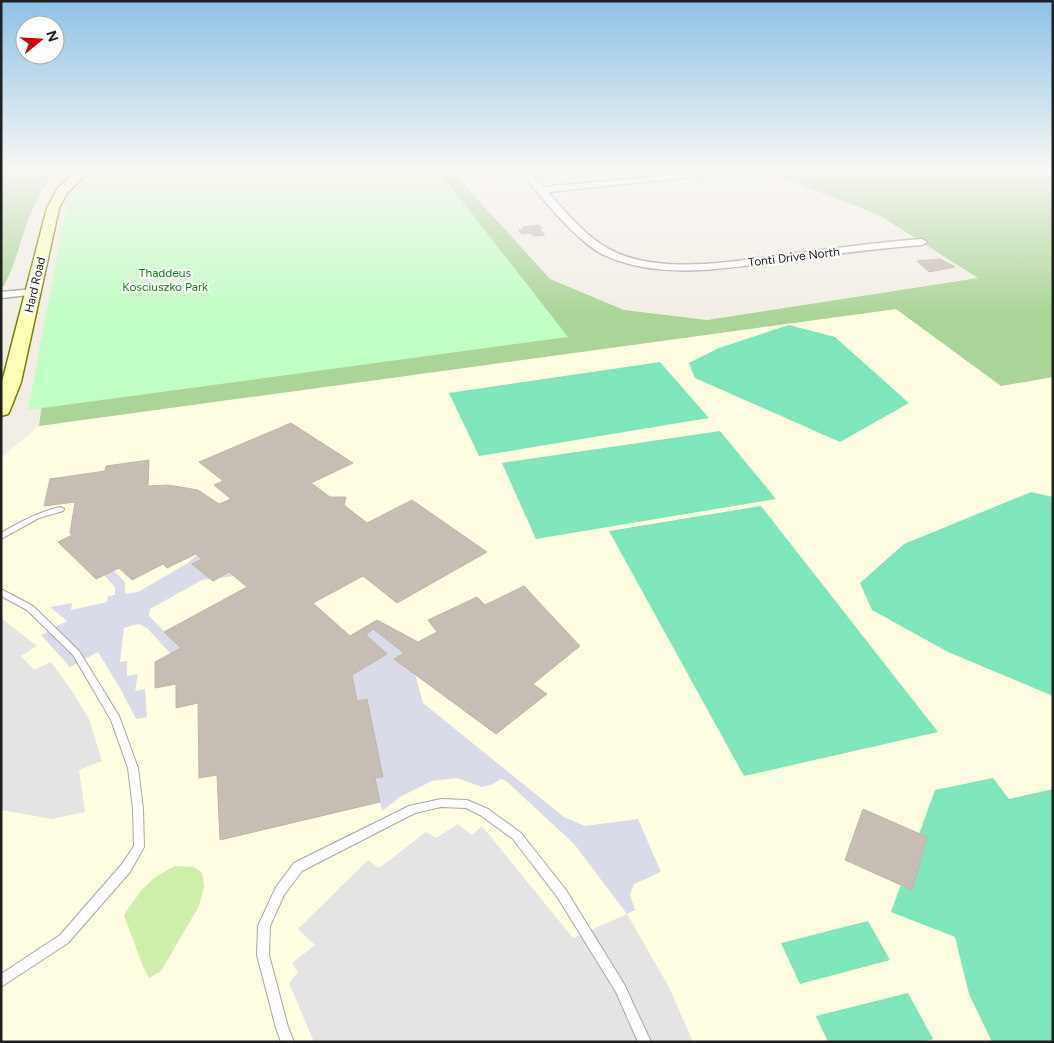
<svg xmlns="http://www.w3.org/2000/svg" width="1054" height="1043" font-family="Figtree,sans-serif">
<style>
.education{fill:#fffee2}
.grass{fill:#cdefa9}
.forest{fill:#abd498}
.park{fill:#c1fec4}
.pitch{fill:#7fe6bb}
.parking{fill:#e4e4e4}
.plaza{fill:#dadbe8}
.building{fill:#c6bdb5;stroke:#c5b3a7}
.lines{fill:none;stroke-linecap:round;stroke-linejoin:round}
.lane-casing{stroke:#a7a7a7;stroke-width:2}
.street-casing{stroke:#a7a7a7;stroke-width:3}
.secondary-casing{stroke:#757f00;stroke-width:3}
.lane{fill:#fff;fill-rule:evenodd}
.street{fill:#fff;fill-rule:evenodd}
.secondary{fill:#fdffb7;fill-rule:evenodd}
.labels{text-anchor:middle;stroke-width:4.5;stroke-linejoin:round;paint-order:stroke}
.far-street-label{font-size:12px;fill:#202020;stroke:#fff}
.far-park-label{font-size:12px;fill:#038a0a;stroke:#fff}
</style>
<rect width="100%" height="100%" fill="#f2eee6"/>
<polygon class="education" points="896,309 1001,386 1053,377 1053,1042 1,1042 1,458 39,426"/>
<path class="grass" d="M175 866 194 867 202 873 204 886 199 906 161 971 149 978 142 964 124 915C141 890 147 880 175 866Z"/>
<g class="forest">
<path d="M1 169H59C26 200 24 247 4 286H1Z"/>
<polygon points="99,169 450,169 550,279 624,310 707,320 978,278 879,215 773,174 793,171 792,169 1053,169 1053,377 1001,386 896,309 39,426 69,197"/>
</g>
<polygon class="park" points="99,169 437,169 568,337 28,410 62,229 70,197"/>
<g class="pitch">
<polygon points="789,325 835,337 909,403 840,442 695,378 689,363 719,348"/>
<polygon points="660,362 709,418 479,456 449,393"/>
<polygon points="720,431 776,499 536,539 502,463"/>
<polygon points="1031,492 1053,497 1053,696 948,652 872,610 860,583 904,544"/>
<polygon points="761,506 938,732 744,776 609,531"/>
<polygon points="993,778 1009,799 1053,789 1053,1042 992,1042 969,994 955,937 891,912 935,790"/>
<polygon points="868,921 890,960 800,984 781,943"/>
<polygon points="908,993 933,1039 922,1042 828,1042 816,1016"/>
</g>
<g class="parking">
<polygon points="1,618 37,646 21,656 34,670 51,662 70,688 89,719 102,761 79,770 85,812 52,819 1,810"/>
<polygon points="458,824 472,835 482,826 573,938 627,914 669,987 693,1042 314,1042 289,983 298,972 292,963 315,945 298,929 368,860 379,868 426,832 436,838"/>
</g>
<g class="plaza">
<polygon points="197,555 234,576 202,580 150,609 149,616 181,648 171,654 147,628 138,624 124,628 120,662 127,661 127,676 138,674 135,691 145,689 147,717 136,719 120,688 98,652 70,667 41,635 67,621 50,607 72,603 71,610 107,602 108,596 115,595 115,587 104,575 113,570 125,582 125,594 138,592 188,563"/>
<polygon points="373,629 404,653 394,659 415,674 423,703 564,817 585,826 638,819 661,872 634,884 630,895 635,910 627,914 574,844 506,781 501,779 491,785 482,787 457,778 432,781 400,797 382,811 375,778 382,777 367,699 357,701 352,675 387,654 366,635"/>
</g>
<g class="building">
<polygon points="539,225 542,228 539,229 545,235 533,236 530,233 522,234 518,230 524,229 522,227"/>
<polygon points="940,259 955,267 929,272 917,261"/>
<polygon points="291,423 353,463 311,483 330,497 346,497 344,505 367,523 412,500 487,552 397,603 363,576 313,603 350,636 377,620 418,642 437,632 428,620 477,597 485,605 524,586 580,646 533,684 547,694 496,734 394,659 404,653 373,629 366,635 387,654 352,675 357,701 367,699 383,777 375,778 380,802 220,840 217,775 199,778 198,703 176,708 176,684 155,688 155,662 181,648 164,632 247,587 229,572 213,581 192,564 202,559 196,554 167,568 163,564 132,580 119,568 96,579 58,542 72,535 70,533 75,502 44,506 50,479 105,471 106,466 149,460 148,486 168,485 198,490 219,504 231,499 214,485 223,481 199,462"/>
<polygon points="863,809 927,837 912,890 845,860"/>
</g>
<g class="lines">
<defs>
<g id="lane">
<path d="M60 507 64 509 63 511 39 518 1 539V533C20 522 38 512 60 507Z"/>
<polygon points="1,589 33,606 79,651 119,716 138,768 143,809 144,847 130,872 68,943 1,987 1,974 60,935 122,864 134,846 133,809 128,768 111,720 73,655 27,610 1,596"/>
<polygon points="441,799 467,800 488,809 521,833 566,890 624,984 651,1042 638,1042 616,992 558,898 513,839 480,815 466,808 441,807 415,813 302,871 284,895 270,926 269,955 288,1027 294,1042 281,1042 276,1028 257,955 258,926 276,887 294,863 409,806"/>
</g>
<g id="street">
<path d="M519 169H527L544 187 723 170 724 172 720 174 548 192C566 212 585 236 609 249 662 278 747 259 804 252 844 247 883 242 922 239L927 242 922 245C879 248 837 254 794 259 733 267 662 282 604 255 577 242 537 193 519 169Z"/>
<polygon points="34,289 40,292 38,294 1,298 1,292"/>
</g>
<polygon id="secondary" points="78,169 91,169 67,193 59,208 21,382 10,410 8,414 1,416 1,386 47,208 58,188"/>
</defs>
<use href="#lane" class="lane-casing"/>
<use href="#street" class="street-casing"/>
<use href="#secondary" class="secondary-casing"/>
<use href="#lane" class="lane"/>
<use href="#street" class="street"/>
<use href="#secondary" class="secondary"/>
</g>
<linearGradient id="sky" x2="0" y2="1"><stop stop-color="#8dc2e6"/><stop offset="0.54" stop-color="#f9f7f4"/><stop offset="1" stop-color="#f9f7f4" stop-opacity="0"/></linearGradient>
<rect width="1054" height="315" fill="url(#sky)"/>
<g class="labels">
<g class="far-street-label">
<text transform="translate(794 257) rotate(-7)" y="4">Tonti Drive North</text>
<text transform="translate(35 285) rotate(-77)" y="4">Hard Road</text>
</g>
<g class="far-park-label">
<text x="165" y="277">Thaddeus<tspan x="165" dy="14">Kosciuszko Park</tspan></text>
</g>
</g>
<rect width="1054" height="1043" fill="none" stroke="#202020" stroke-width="5"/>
<g transform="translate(40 40) rotate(72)"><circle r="24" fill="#ffffff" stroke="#a6a6a6"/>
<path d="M0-4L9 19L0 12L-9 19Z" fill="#d10006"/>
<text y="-8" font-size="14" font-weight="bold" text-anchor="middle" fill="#202020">N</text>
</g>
</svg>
